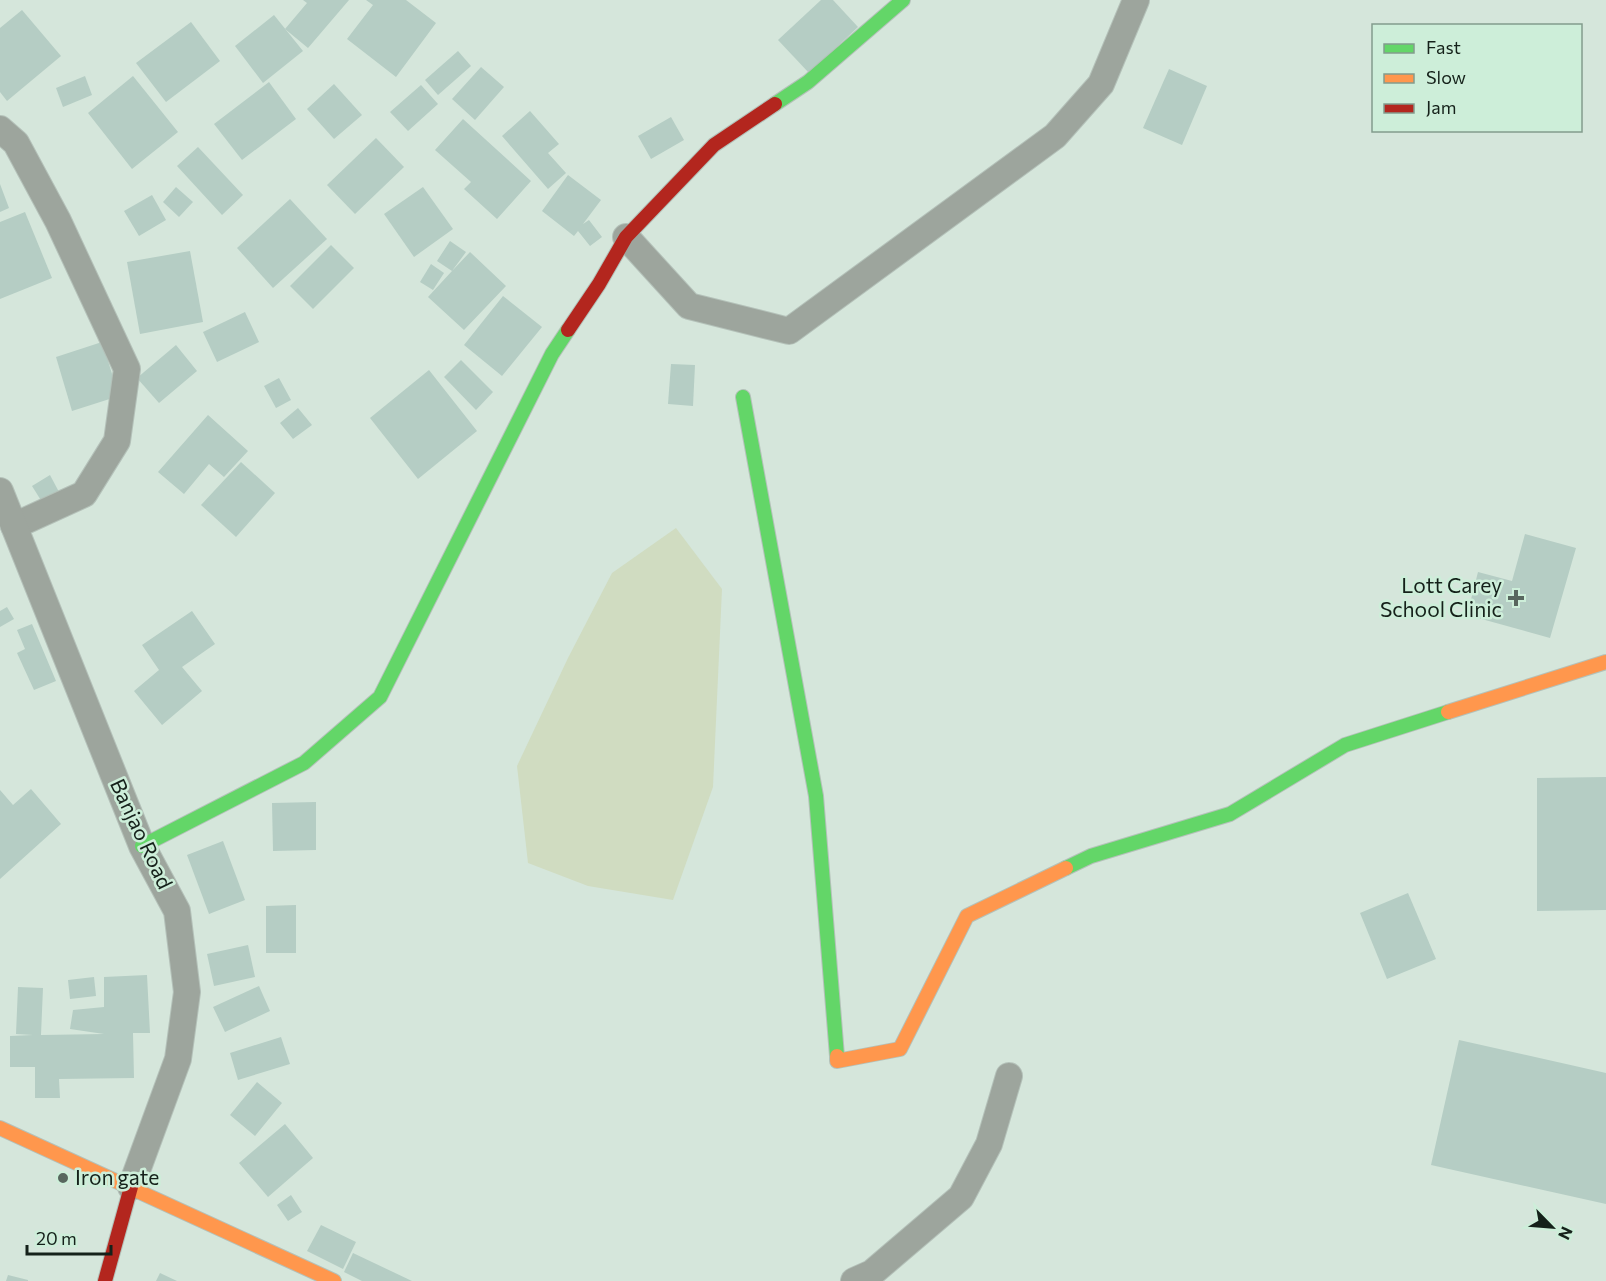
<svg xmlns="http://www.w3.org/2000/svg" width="1606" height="1281" font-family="Commissioner,sans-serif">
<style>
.green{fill:#d0dcc1}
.building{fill:#b5cdc4}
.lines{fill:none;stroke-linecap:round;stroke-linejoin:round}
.street-casing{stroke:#b4c1b9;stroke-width:28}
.fast-casing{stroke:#b4c1b9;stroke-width:16}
.slow-casing{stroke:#b4c1b9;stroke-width:16}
.jam-casing{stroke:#b4c1b9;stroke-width:16}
.street{stroke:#9da59d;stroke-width:26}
.fast{stroke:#63d668;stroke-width:14}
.slow{stroke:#ff974d;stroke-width:14}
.jam{stroke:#b3261e;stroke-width:14}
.poi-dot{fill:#58665e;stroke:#cdeed9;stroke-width:2}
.labels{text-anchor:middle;stroke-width:5;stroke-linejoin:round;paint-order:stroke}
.poi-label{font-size:21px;fill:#15211a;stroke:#cdeed9;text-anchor:end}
.street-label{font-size:21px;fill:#15211a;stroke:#cdeed9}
</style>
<rect width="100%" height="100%" fill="#d5e6db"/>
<polygon class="green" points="676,528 722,589 713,787 673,900 588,886 528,863 517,766 568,658 612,573"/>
<g class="building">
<polygon points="303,0 349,0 308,48 285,29 307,3"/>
<polygon points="366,0 406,0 436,23 396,77 347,39 373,5"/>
<polygon points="821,0 833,0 858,27 809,73 778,40"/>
<polygon points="22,10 61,56 7,101 0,92 0,28"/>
<polygon points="274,15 303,51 263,83 235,46"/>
<polygon points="191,22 220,61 166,102 136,63"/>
<polygon points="458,51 471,66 438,95 425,80"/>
<polygon points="481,67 504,87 475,120 452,99"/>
<polygon points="1169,69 1207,86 1182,145 1143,128"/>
<polygon points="85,76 92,95 63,107 56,88"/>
<polygon points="133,76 178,132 132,169 88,113"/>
<polygon points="269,82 296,119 242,160 214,124"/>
<polygon points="334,84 362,115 334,139 307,109"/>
<polygon points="421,85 438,104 408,131 390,112"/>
<polygon points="530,111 559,144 548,153 566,173 548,189 502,136"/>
<polygon points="671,117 684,140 651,159 638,136"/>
<polygon points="463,119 531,181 497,219 464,189 471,182 435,150"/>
<polygon points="376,138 404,167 355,214 327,185"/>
<polygon points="198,147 243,195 222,215 177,166"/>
<polygon points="568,175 601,200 583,224 589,220 602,237 590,246 578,231 574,236 542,211"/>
<polygon points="0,184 9,208 0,212"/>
<polygon points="176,187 193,202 179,217 163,202"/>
<polygon points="423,187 453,229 414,257 384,214"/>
<polygon points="152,195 166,220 139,236 124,211"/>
<polygon points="290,199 327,239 273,288 237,248"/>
<polygon points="25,212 52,278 0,299 0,222"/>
<polygon points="450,241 466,252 452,271 470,252 506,286 464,330 428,297 452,271 437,261"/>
<polygon points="331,245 354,268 313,309 290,286"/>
<polygon points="190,251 203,322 140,334 127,262"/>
<polygon points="431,264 444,273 433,290 420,282"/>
<polygon points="503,296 542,327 502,376 464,345"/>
<polygon points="245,312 259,342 217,362 203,332"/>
<polygon points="102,342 119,396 72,411 56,357"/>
<polygon points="176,345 197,371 159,403 137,378"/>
<polygon points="461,360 493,392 476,410 444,377"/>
<polygon points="671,364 695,365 693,406 668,404"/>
<polygon points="429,370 477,431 418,479 370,418"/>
<polygon points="279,378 291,400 276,408 264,386"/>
<polygon points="298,408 312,425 293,439 280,423"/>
<polygon points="208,415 248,451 224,477 209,464 184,494 158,472"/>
<polygon points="241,462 275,493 236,537 201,505"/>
<polygon points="50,475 59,492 42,502 32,486"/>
<polygon points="1525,534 1576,548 1550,638 1467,615 1478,572 1512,581"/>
<polygon points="7,607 14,619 0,627 0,611"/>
<polygon points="192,611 215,644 182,667 202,691 162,725 134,691 159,670 142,645"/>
<polygon points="32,624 56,681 34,690 17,653 25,649 17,630"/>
<polygon points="1606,777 1606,910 1537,911 1537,778"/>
<polygon points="31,789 61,824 0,879 0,790 13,805"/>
<polygon points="316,802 316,850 273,851 272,803"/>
<polygon points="223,841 245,900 209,914 187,855"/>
<polygon points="1408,893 1436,959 1387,979 1360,913"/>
<polygon points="296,905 296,953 266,953 266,906"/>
<polygon points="248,945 255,977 214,986 207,954"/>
<polygon points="147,975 150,1033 133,1033 134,1078 59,1079 60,1098 35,1098 35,1067 10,1067 10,1036 33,1035 16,1034 18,987 43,988 41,1035 104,1034 70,1029 73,1010 104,1007 104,977"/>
<polygon points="94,977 96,996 70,999 68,980"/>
<polygon points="259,986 270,1011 225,1032 213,1007"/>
<polygon points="281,1037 290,1064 238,1080 230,1053"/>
<polygon points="1459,1040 1606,1073 1606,1204 1431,1165"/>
<polygon points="257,1082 282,1103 255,1136 230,1115"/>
<polygon points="285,1124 313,1158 268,1197 239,1163"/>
<polygon points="291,1195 302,1212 288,1221 277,1205"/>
<polygon points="321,1225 356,1242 343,1269 307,1251"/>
<polygon points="353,1253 412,1281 362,1281 344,1272"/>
<polygon points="160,1273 177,1281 156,1281"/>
<polygon points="8,1275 28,1280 28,1281 6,1281"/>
</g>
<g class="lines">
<defs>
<g id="street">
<polyline points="0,129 16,143 58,221 127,369 117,441 84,494 14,526"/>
<polyline points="626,237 689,306 789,331 1055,136 1101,84 1136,0"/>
<polyline points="0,491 142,846 177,911 187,992 178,1059 131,1187"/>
<polyline points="854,1281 872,1273 961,1197 989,1144 1009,1076"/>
</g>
<g id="fast">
<polyline points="775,104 808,82 903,0"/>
<polyline points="743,397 816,796 837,1056"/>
<polyline points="142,846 304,763 380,697 552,354 568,330"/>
<polyline points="1066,868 1091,856 1230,814 1345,745 1448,712"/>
</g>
<g id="slow">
<polyline points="1448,712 1606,662"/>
<polyline points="837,1056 837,1061 900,1049 967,916 1066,868"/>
<polyline points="0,1128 334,1281"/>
</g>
<g id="jam">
<polyline points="568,330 599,284 626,237 714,145 775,104"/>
<polyline points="105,1281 131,1187"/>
</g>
</defs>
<use href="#street" class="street-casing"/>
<use href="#fast" class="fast-casing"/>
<use href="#slow" class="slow-casing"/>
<use href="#jam" class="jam-casing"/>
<use href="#street" class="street"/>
<use href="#fast" class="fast"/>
<use href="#slow" class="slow"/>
<use href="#jam" class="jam"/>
</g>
<g class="poi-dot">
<path d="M1513 589h6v6h6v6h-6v6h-6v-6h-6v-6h6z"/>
<circle cx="63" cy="1178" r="6"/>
</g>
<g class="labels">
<g class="poi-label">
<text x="1502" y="593">Lott Carey<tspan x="1502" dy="24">School Clinic</tspan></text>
<text x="75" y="1185" text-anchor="start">Iron gate</text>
</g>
<g class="street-label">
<text transform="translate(141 834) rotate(65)" y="7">Banjao Road</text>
</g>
</g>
<rect x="1372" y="24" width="210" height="108" fill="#cdeed9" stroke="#839c8d" stroke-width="1.5"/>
<rect x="1384" y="44" width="30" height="9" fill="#63d668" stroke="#839c8d" stroke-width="1.5"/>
<text x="1426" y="54" font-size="18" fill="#15211a">Fast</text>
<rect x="1384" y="74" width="30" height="9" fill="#ff974d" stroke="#839c8d" stroke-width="1.5"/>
<text x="1426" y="84" font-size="18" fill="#15211a">Slow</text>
<rect x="1384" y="104" width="30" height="9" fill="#b3261e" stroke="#839c8d" stroke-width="1.5"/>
<text x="1426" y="114" font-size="18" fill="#15211a">Jam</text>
<g transform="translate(1552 1227) rotate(115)" stroke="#cdeed9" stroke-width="4.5" paint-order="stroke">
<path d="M0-4.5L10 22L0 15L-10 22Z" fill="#15211a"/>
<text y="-9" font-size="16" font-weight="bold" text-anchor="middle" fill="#15211a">N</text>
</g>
<path d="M27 1245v9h84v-9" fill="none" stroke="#15211a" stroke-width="3"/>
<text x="36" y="1245" font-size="18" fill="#15211a" stroke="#cdeed9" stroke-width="4.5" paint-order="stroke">20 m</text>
</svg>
